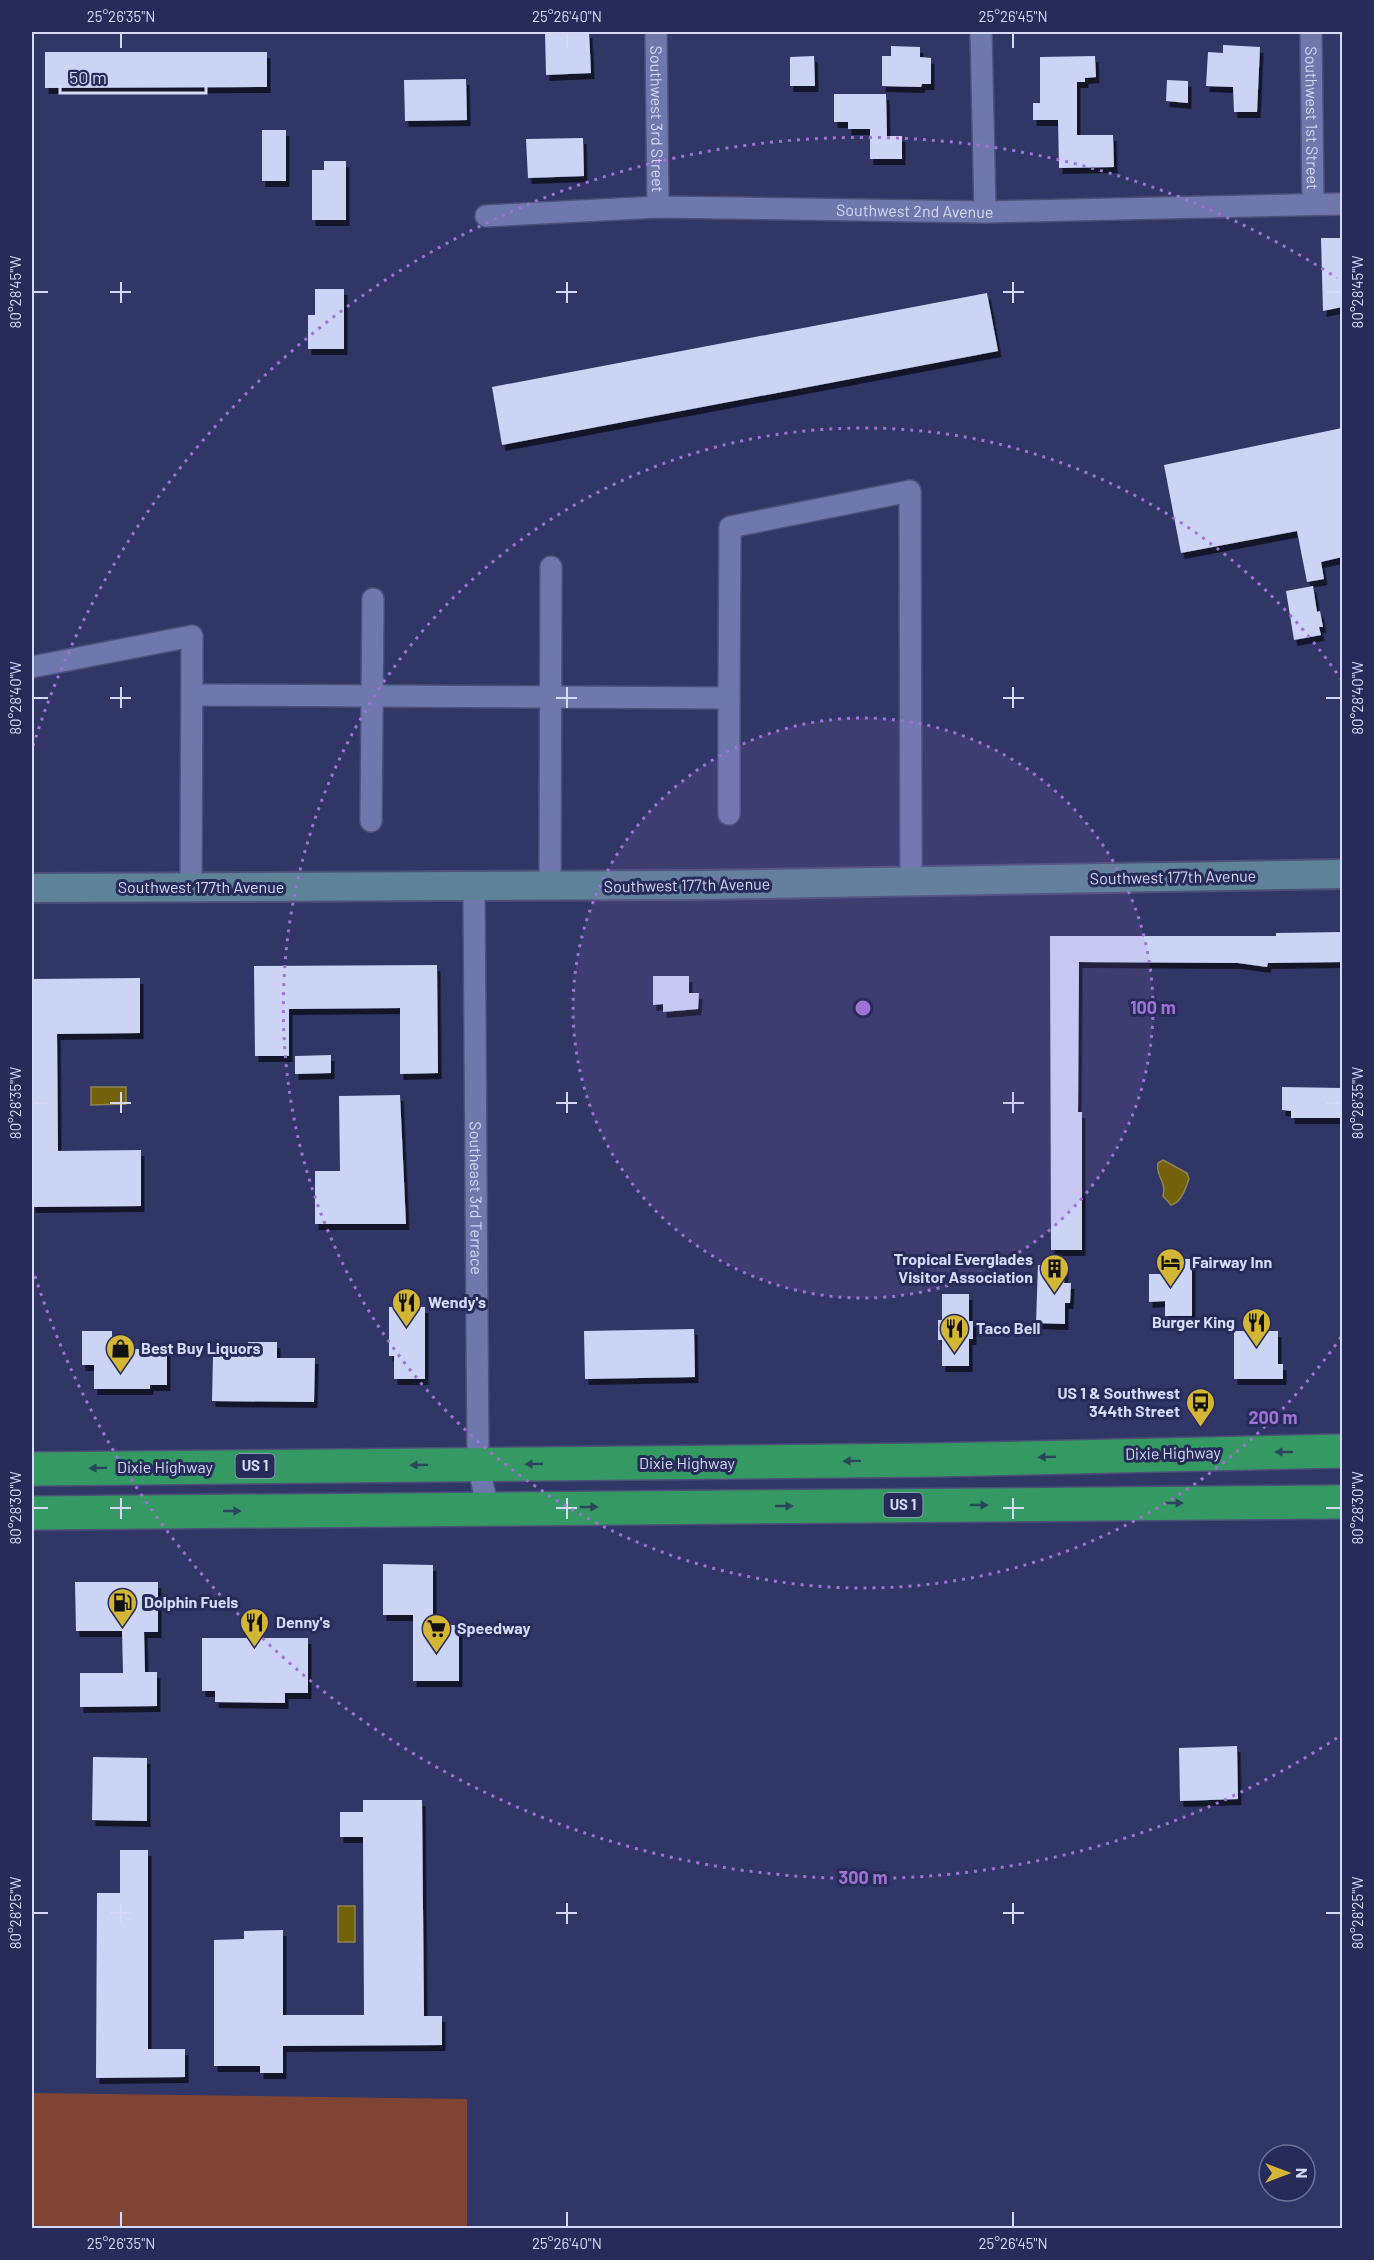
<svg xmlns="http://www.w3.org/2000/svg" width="1374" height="2260" font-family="Barlow,sans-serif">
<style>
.green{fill:#804434}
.water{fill:#73610b;stroke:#908552;stroke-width:1.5}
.building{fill:#ccd4f6;filter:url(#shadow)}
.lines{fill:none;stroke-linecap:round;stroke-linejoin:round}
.street-casing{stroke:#4d5179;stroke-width:24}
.secondary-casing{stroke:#4d5179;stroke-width:32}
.highway-casing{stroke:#4d5179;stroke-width:36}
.street{stroke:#6f78ad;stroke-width:21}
.secondary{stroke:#5e8297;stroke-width:28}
.highway{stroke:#359963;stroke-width:33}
.oneway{fill:#2a465c}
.ticks{fill:none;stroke:#d4daf7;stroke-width:2}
.ring{fill:none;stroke:#9f72d5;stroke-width:3;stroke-dasharray:3 6}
.labels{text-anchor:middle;stroke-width:6;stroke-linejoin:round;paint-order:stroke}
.shield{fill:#262b59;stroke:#a0a6c8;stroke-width:1.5}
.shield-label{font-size:15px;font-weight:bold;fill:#d4daf7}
.street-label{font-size:16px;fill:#d4daf7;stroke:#262b59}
.poi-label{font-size:16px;font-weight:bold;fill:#d4daf7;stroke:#262b59;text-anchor:start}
.centre{fill:#9f72d5;stroke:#262b59;stroke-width:3}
.ring-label{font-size:18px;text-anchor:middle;font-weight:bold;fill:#9f72d5;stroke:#262b59;stroke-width:6;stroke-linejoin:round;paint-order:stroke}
.neatline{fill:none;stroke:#d4daf7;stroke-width:2}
.ticks-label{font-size:15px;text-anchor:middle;fill:#d4daf7}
</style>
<defs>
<filter id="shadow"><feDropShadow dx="3.5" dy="6" stdDeviation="0" flood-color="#0009"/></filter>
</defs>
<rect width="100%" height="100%" fill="#303665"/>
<polygon class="green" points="32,2093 467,2099 467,2228 32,2228"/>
<g class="water">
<polygon points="91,1087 126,1087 126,1104 91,1105"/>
<path d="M1163 1160 1187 1173 1189 1179C1185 1189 1182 1202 1171 1205L1163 1196C1167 1181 1155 1176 1158 1163Z"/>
<rect x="338" y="1906" width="17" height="36"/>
</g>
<g class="building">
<polygon points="545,32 589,32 591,73 546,75"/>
<polygon points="1223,45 1260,47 1257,112 1234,112 1233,87 1206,86 1208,52 1223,53"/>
<polygon points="891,46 920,47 920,57 931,58 931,84 922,84 921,87 882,86 882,56 891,56"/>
<polygon points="45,52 267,52 267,87 45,88"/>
<polygon points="814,56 815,86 790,86 790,57"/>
<polygon points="1095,56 1096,77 1085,78 1085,82 1077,82 1077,135 1113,135 1114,167 1059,168 1058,120 1033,120 1033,103 1040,103 1040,57"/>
<polygon points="466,79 467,120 405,121 404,80"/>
<polygon points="1167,80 1188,81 1188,103 1166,101"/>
<polygon points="834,94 886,94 887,136 902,136 902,159 870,159 870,129 848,129 848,122 834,122"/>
<rect x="262" y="130" width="24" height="51"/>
<polygon points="583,138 584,176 528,178 526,139"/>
<polygon points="324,161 346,161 346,220 312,220 312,170 324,170"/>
<polygon points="1321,238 1342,238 1342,307 1323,311"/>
<polygon points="315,289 344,289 344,349 308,349 308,315 315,315"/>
<polygon points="987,293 998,351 502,445 492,387"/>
<polygon points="1342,428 1342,557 1321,562 1324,579 1307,582 1297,531 1181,553 1164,465"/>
<polygon points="1313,586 1317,612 1320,611 1323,627 1319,627 1321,635 1294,640 1286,591"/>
<polygon points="1342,932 1342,962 1268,963 1267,967 1238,963 1079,962 1078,1112 1082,1112 1082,1250 1051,1250 1050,936 1276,936 1276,933"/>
<polygon points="437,965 438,1073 400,1074 400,1008 289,1009 289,1056 255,1056 254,966"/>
<polygon points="653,976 689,976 689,993 699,993 698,1009 663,1012 663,1004 653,1005"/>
<polygon points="140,978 140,1033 57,1034 58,1151 141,1150 141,1206 32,1207 32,979"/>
<polygon points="331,1055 331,1073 295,1074 295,1056"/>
<polygon points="1282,1087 1342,1088 1342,1118 1291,1118 1291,1111 1282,1110"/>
<polygon points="400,1095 406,1224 315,1224 315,1171 340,1171 339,1096"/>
<polygon points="1165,1259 1192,1259 1192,1316 1165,1316 1165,1301 1149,1302 1149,1274 1165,1274"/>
<polygon points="1038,1265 1065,1266 1064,1283 1071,1283 1070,1303 1065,1303 1065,1324 1036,1323"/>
<polygon points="942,1294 969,1294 969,1321 973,1321 973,1339 969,1339 969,1366 942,1366 942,1340 938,1340 938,1320 942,1320"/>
<polygon points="389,1307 425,1307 425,1379 394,1379 394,1356 389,1356"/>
<polygon points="694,1329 695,1377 585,1379 584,1331"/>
<polygon points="82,1331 112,1331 112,1349 167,1349 167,1385 150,1385 150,1389 94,1389 94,1365 82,1365"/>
<polygon points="1234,1331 1278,1331 1278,1364 1283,1364 1283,1379 1234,1379"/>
<polygon points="248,1342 277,1342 277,1358 315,1358 314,1402 212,1401 213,1356 248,1356"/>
<polygon points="383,1564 433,1565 433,1625 459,1625 459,1681 413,1681 413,1615 383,1615"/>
<polygon points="75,1582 158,1582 158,1632 144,1632 145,1672 157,1672 157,1706 80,1707 80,1673 123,1673 122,1631 76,1631"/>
<polygon points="202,1638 308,1638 308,1693 285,1693 285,1703 215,1702 215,1691 202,1691"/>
<polygon points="1237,1746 1238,1799 1180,1801 1179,1748"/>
<polygon points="93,1757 147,1758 147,1821 92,1820"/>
<polygon points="363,1800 422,1800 424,2016 442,2016 442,2045 283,2046 283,2073 260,2073 260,2066 214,2066 214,1940 244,1939 244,1931 283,1930 283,2015 364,2015 363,1837 340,1837 340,1812 363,1812"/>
<polygon points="120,1850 148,1850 148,2049 185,2049 185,2077 96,2078 97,1893 120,1893"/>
</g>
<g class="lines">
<defs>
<g id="street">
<path id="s1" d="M656 32 658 207"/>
<polyline points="981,32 985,212"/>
<path id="s2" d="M1311 32 1313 204"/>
<path id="s3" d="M486 216 658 207 985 212 1342 204"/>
<polyline points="32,667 192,636 191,887"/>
<polyline points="192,695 729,698 730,527 910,491 911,882"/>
<polyline points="729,698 729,814"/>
<polyline points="371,821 373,599"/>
<polyline points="550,887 551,567"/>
<path id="s4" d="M474 888 478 1465 488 1508"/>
</g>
<polyline id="secondary" points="32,888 701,885 1342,874"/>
<g id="highway">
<polyline points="32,1469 933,1460 1342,1451"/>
<polyline points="32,1513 1342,1502"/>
</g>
</defs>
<use href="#street" class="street-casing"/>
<use href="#secondary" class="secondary-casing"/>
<use href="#highway" class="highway-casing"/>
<use href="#street" class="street"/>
<use href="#secondary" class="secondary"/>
<use href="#highway" class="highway"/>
</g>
<defs><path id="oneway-solid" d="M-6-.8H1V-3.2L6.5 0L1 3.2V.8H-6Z" transform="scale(1.5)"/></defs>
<g class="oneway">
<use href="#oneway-solid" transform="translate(1284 1452) rotate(180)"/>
<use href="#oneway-solid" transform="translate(1047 1457) rotate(178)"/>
<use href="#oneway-solid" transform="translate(852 1461) rotate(179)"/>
<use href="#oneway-solid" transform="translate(534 1464) rotate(179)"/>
<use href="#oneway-solid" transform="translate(419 1465) rotate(179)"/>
<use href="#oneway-solid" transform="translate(98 1468) rotate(179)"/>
<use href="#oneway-solid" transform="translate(1174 1503)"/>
<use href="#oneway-solid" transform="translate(979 1505)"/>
<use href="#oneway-solid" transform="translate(784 1506)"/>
<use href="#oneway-solid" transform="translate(589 1507)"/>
<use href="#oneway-solid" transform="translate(232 1511)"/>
</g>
<path class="ticks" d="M121 33V48M567 33V48M1013 33V48M121 282V303M567 282V303M1013 282V303M33 292H48M110 292H131M556 292H577M1003 292H1024M1326 292H1341M121 687V708M567 687V708M1013 687V708M33 698H48M110 698H131M556 698H577M1003 698H1024M1326 698H1341M121 1092V1113M567 1092V1113M1013 1092V1113M33 1103H48M110 1103H131M556 1103H577M1003 1103H1024M1326 1103H1341M121 1498V1519M567 1498V1519M1013 1498V1519M33 1508H48M110 1508H131M556 1508H577M1003 1508H1024M1326 1508H1341M121 1903V1924M567 1903V1924M1013 1903V1924M33 1913H48M110 1913H131M556 1913H577M1003 1913H1024M1326 1913H1341M121 2212V2227M567 2212V2227M1013 2212V2227"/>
<circle cx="863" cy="1008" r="290" fill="#9f72d5" fill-opacity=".12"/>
<g class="ring">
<circle cx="863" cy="1008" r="290"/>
<path d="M1341 1337A580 580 0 1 1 1341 679"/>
<path d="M1337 1738A870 870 0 0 1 33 1270M33 746A870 870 0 0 1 1337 278"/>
</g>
<defs>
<symbol id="hotel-pin" viewBox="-11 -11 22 30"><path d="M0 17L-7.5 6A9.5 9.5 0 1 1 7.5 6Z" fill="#d3b635" stroke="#262b59"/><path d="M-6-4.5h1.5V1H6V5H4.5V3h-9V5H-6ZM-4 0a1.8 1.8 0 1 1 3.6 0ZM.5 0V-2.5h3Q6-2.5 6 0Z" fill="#111"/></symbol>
<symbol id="building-pin" viewBox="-11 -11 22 30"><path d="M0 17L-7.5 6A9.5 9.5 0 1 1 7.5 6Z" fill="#d3b635" stroke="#262b59"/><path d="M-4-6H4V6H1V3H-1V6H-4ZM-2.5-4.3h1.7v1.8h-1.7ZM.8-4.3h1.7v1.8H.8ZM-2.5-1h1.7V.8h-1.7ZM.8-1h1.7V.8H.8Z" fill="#111"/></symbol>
<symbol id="restaurant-pin" viewBox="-11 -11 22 30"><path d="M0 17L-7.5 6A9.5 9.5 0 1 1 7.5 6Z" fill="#d3b635" stroke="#262b59"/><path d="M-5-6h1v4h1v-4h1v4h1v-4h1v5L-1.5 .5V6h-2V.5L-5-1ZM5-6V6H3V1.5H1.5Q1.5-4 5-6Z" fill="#111"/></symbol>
<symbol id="shop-pin" viewBox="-11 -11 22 30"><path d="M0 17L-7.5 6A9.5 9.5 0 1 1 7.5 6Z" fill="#d3b635" stroke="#262b59"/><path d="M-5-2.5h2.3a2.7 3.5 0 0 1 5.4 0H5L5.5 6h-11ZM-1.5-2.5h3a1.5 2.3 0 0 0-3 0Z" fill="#111"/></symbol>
<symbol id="bus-pin" viewBox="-11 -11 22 30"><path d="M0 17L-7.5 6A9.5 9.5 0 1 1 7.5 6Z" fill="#d3b635" stroke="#262b59"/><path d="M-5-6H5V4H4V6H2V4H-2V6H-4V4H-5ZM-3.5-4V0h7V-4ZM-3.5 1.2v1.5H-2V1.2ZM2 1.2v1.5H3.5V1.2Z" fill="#111"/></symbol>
<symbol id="fuel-pin" viewBox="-11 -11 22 30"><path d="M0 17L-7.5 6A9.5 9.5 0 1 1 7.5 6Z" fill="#d3b635" stroke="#262b59"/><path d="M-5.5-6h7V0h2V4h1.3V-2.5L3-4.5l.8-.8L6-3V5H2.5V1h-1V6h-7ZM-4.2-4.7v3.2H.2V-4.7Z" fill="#111"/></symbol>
<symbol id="supermarket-pin" viewBox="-11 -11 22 30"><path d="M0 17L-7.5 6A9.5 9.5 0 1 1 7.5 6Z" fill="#d3b635" stroke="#262b59"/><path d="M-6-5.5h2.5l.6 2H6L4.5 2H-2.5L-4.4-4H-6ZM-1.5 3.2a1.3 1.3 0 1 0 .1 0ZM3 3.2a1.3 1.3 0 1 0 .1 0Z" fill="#111"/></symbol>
</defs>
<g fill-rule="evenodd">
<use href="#hotel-pin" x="1154" y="1246" width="33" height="45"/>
<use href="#building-pin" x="1038" y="1252" width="33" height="45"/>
<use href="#restaurant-pin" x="390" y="1286" width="33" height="45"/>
<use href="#restaurant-pin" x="1240" y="1306" width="33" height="45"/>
<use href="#restaurant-pin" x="938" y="1312" width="33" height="45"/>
<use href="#shop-pin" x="104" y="1332" width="33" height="45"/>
<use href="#bus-pin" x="1184" y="1386" width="33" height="45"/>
<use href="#fuel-pin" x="106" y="1586" width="33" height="45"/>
<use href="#restaurant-pin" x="238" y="1606" width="33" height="45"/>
<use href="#supermarket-pin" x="420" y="1612" width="33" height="45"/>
</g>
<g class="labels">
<g class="shield">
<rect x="235.5" y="1454" width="39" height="24" rx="4.5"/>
<rect x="883.5" y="1493" width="39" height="24" rx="4.5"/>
</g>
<g class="shield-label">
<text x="255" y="1471">US 1</text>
<text x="903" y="1510">US 1</text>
</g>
<g class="street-label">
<text dy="6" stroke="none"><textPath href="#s2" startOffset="86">Southwest 1st Street</textPath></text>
<text dy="6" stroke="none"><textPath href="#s1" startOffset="87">Southwest 3rd Street</textPath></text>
<text dy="6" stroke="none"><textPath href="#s3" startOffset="429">Southwest 2nd Avenue</textPath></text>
<text transform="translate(1173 877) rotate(-1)" y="6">Southwest 177th Avenue</text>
<text transform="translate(687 885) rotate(-1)" y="6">Southwest 177th Avenue</text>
<text x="201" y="893">Southwest 177th Avenue</text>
<text dy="6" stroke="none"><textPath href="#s4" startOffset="310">Southeast 3rd Terrace</textPath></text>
<text transform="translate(1173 1453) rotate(-1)" y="6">Dixie Highway</text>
<text x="687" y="1469">Dixie Highway</text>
<text x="165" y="1473">Dixie Highway</text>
</g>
<g class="poi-label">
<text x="1033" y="1265" text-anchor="end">Tropical Everglades<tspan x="1033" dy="18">Visitor Association</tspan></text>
<text x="1192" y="1268">Fairway Inn</text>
<text x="428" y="1308">Wendy's</text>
<text x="1235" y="1328" text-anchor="end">Burger King</text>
<text x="976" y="1334">Taco Bell</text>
<text x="141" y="1354">Best Buy Liquors</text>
<text x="1180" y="1399" text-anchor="end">US 1 &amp; Southwest<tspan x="1180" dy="18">344th Street</tspan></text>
<text x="144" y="1608">Dolphin Fuels</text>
<text x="276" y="1628">Denny's</text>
<text x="457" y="1634">Speedway</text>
</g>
</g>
<circle cx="863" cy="1008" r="9" class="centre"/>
<g class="ring-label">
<text x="1153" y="1014">100 m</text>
<text x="1273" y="1424">200 m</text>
<text x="863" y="1884">300 m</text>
</g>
<rect width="1374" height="2260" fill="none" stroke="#262b59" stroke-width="66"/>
<g transform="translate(1287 2173) rotate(90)"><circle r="28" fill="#262b59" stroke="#6c7198" stroke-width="1.5"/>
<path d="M0-4.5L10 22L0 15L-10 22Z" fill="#d3b635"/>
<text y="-9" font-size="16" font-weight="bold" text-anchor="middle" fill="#d4daf7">N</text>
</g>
<path d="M60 84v9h146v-9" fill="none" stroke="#d4daf7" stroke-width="3"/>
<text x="69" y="84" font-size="18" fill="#d4daf7" stroke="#262b59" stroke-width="4.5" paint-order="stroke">50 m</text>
<rect x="33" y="33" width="1308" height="2194" class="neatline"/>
<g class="ticks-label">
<text x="121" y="22">25°26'35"N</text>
<text x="567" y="22">25°26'40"N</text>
<text x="1013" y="22">25°26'45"N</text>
<text transform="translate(1358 292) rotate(-90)" y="5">80°28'45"W</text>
<text transform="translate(16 292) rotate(-90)" y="5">80°28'45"W</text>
<text transform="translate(16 698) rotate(-90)" y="5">80°28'40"W</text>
<text transform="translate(1358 698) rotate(-90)" y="5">80°28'40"W</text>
<text transform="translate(16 1103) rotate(-90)" y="5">80°28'35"W</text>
<text transform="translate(1358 1103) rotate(-90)" y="5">80°28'35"W</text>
<text transform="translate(16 1508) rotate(-90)" y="5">80°28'30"W</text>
<text transform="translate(1358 1508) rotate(-90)" y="5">80°28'30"W</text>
<text transform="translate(1358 1913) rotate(-90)" y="5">80°28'25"W</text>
<text transform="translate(16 1913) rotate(-90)" y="5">80°28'25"W</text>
<text x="121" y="2249">25°26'35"N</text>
<text x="567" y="2249">25°26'40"N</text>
<text x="1013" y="2249">25°26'45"N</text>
</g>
</svg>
